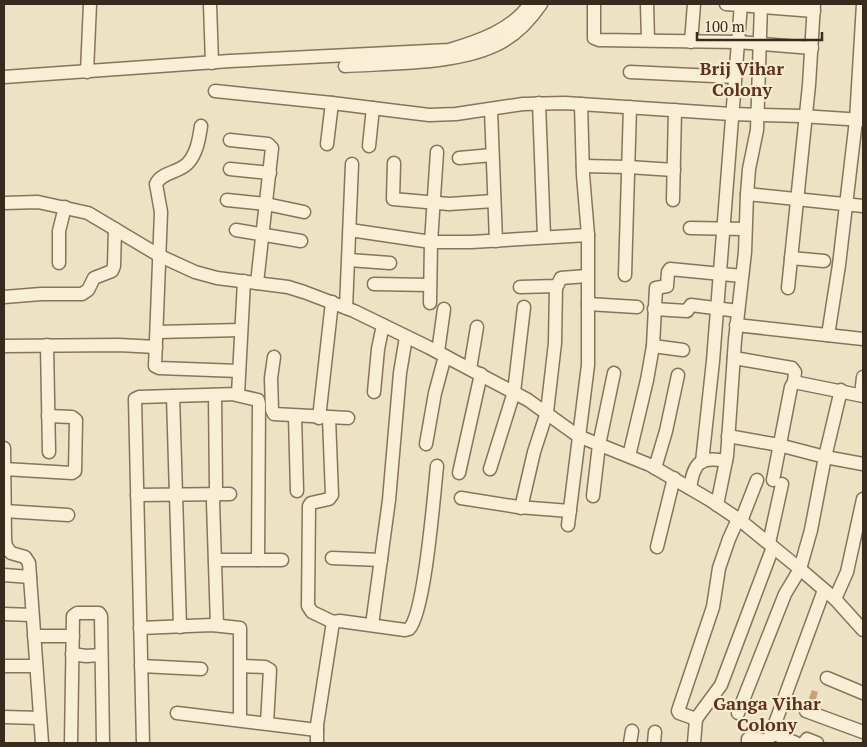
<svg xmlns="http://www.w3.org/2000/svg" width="867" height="747" font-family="'PT Serif',serif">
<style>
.building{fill:#cb9f79}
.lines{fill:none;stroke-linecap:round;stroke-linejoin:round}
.minor-casing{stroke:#87745a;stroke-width:15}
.minor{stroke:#f8efd6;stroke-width:12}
.labels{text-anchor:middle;stroke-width:4.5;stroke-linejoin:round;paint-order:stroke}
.neighbourhood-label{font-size:18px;font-weight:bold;fill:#632f1e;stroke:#f5ecd2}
</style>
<rect width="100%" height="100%" fill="#ede2c3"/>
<polygon class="building" points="812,690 818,692 812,712 805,710"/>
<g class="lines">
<defs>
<g id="minor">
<polyline points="210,4 212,63"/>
<polyline points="594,4 594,38 599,40 738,42 812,48"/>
<polyline points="647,4 648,40"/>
<polyline points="726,4 814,11"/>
<polyline points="691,42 694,4"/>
<path d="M345 66C391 63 459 65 500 43 517 34 530 20 541 4"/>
<polyline points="87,72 90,4"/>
<polyline points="630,72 735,77"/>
<path d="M4 77 230 61 449 50C479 41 512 30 530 4"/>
<polyline points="215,91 332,103 429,115 456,114 523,104 565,103 731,114 801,116 863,120"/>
<polyline points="539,103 544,237"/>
<polyline points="491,110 496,241"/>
<path d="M201 126C199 139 197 153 188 163 179 173 161 172 156 184L161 212 155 366 159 368 239 371"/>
<polyline points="230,140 268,144 272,148 257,283"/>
<polyline points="327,144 332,103"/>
<polyline points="369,146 373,108"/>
<polyline points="459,158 492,155"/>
<polyline points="394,163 393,199 449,204 494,201"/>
<polyline points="583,166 628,167 674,170"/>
<polyline points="230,169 270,173"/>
<polyline points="747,194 863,206"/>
<polyline points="227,200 266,204 304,212"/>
<polyline points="673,200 675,110"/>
<polyline points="4,203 38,202 88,213 160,256 195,272 217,278 288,287 304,292 354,311 428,347 528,400 578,436 650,465 710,500 741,521 800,569 835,599 863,630"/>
<polyline points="690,228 745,229"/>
<polyline points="236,230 301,241"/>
<polyline points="350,230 431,242 471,242 588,235"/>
<polyline points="791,258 824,261"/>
<polyline points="349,260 390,263"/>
<polyline points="59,263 59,231 65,207"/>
<polyline points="625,275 630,107"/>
<polyline points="374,284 430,285"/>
<polyline points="520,287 557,286 561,278 587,276"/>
<polyline points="788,288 809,85 814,4"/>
<polyline points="4,297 41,294 82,294 88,290 94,278 112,271 114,266 115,229"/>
<polyline points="430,303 431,242 437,152"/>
<polyline points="588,304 637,307"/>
<polyline points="346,308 352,164"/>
<polyline points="654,309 687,311 691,305 738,311"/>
<polyline points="736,325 863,339"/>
<polyline points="157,332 241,330"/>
<polyline points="828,335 839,265 856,120 863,4"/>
<polyline points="47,345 49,452"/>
<polyline points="4,346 119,345 156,347"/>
<polyline points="653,346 683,350"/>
<polyline points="438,352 444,309"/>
<polyline points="274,357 271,378 272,410 274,414 348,418"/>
<polyline points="734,358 792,368 795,372 794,382"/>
<polyline points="470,369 477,327"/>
<polyline points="374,392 378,349 383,325"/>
<polyline points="215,395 216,488 213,502 217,625"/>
<polyline points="236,395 258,400 259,404 258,560"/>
<polyline points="861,395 863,377"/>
<polyline points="173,396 180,627"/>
<polyline points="295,416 297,491"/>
<polyline points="319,418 332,302"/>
<polyline points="329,418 332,495 329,499 311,503 309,506 308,606 312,612 333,622"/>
<polyline points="728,436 779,445 825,457 863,464"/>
<polyline points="426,444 435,393 445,356"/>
<polyline points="4,448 5,539 6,546 11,553 25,557 29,563 42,743"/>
<polyline points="629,456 647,380 653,346 656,288 667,286 668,272 670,269 742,276"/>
<polyline points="702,462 713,361 741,4"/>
<polyline points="655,468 666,431 678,375"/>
<polyline points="4,469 72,473 75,471 76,420 72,417 48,416"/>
<polyline points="490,469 514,392 524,307"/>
<polyline points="459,473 481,374"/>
<polyline points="773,480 791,387 794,382 863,396"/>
<path d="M690 488C694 462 700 456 726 461"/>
<polyline points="137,495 230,494"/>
<polyline points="593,496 599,445 614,373"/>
<polyline points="461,498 518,507 570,511"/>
<polyline points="717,505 727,456 735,340 745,252 747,194 749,169 757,130 761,4"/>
<polyline points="521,508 534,452 547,412 555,343 556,286"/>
<polyline points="4,511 68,515"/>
<polyline points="741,521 757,480"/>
<polyline points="568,525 588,365 588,235 583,175 581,104"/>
<polyline points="769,543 782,484"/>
<polyline points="657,547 674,478"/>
<polyline points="332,558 381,560"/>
<polyline points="215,560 282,560"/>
<polyline points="4,575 30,577"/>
<polyline points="835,599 847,572 863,499"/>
<polyline points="4,614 32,615"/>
<polyline points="372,625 389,500 400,373 406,337"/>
<polyline points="140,628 212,625 240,628 240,720"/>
<polyline points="34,636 73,636"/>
<polyline points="72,654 86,656 101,655"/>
<polyline points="4,666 36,666"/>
<polyline points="141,666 201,669"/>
<polyline points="241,666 265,667 270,670 267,723"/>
<polyline points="827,678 863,693"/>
<polyline points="806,711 863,732"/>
<polyline points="177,713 317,730"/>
<polyline points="738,713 785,594 800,569 811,530 825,457 841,390"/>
<polyline points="4,717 40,718"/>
<polyline points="696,719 721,685 773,547"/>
<polyline points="772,733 796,743"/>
<polyline points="71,743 73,616 77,613 99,613 101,616 103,743"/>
<polyline points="143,743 135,399 139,397 238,394 244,281"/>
<path d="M317 743V725L333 622 340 621 405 630 409 629C425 613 434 494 437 466"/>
<polyline points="630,743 632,731"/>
<polyline points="654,743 655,732"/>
<polyline points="694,743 696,719 679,713 678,711 713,607 719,568 729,539 738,519"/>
<polyline points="748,743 748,739 751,737 766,741 770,737 824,590"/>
<polyline points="804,743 807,739 817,743"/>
</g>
</defs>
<use href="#minor" class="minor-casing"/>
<use href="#minor" class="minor"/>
</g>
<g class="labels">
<g class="neighbourhood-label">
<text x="742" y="75">Brij Vihar<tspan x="742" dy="21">Colony</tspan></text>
<text x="767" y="710">Ganga Vihar<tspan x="767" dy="21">Colony</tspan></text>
</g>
</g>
<rect width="867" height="747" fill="none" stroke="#372b1e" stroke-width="10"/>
<path d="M697 32v8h125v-8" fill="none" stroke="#372b1e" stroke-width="2.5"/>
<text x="704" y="32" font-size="15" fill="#372b1e" stroke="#f5ecd2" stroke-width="4" paint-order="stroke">100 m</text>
</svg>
